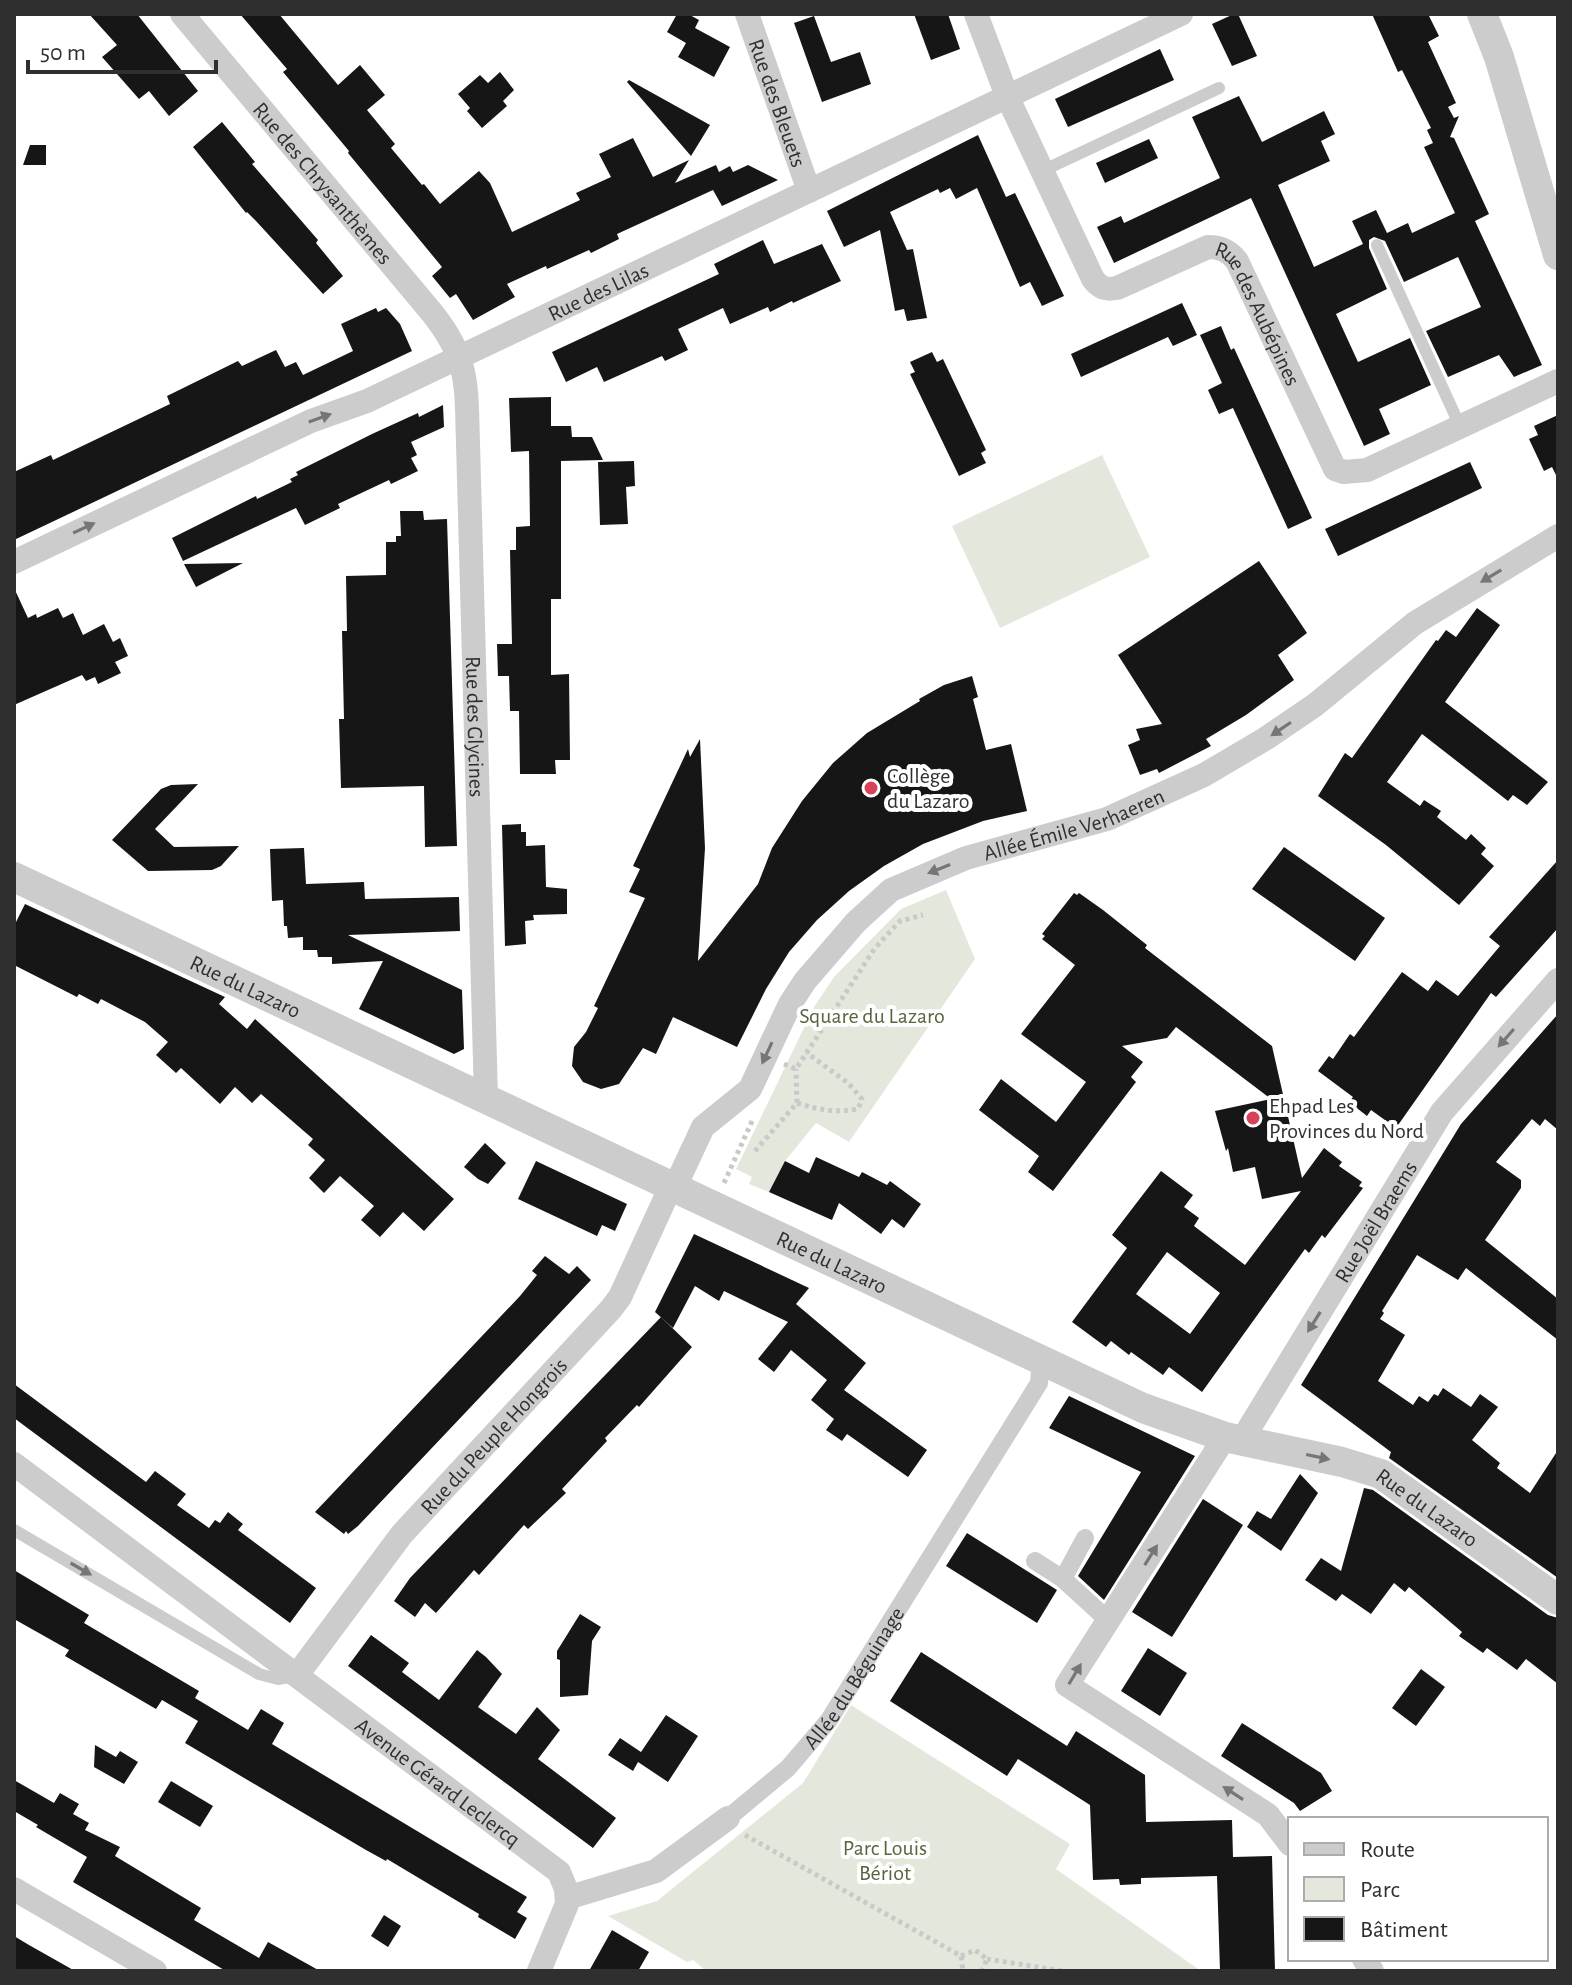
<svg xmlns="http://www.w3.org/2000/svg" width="1572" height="1985" font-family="'Alegreya Sans',sans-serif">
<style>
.green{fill:#e4e8dc}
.building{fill:#161616;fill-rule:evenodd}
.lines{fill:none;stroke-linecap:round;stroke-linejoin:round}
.path{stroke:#c9c9c9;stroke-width:5;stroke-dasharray:4 4;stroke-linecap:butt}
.service{stroke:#ccc;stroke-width:12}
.pedestrian{stroke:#ccc;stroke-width:18}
.minor{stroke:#ccc;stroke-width:24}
.tertiary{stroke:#ccc;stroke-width:30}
.oneway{fill:#767676}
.poi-dot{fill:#d6425a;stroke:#fff;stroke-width:3}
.labels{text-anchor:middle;stroke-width:8;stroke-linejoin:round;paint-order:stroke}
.street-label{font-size:22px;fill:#2f2f2f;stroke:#fff}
.poi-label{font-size:22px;fill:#2f2f2f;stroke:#fff;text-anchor:start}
.park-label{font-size:22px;fill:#566740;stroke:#fff}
</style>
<rect width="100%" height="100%" fill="#fff"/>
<g class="green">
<polygon points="1102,455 1150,557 1000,628 952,526"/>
<polygon points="946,890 975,959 849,1142 816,1123 785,1161 769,1192 749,1184 752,1177 736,1169 814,1007 834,977 901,909"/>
<polygon points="851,1705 1070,1844 1056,1869 1201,1971 706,1971 693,1960 687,1962 608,1916 657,1901 803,1783"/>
</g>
<g class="building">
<polygon points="89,14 137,14 198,91 169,116 149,91 139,99 102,57 117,45"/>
<polygon points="240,14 279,14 338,85 360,65 385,95 367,110 395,144 391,148 422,185 424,184 440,204 479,171 490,183 512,232 580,200 576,193 611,177 599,154 633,138 653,177 689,160 675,183 716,165 719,172 730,166 733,172 748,165 778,180 722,206 713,190 617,234 619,239 591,253 589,250 547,269 546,266 507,284 515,297 473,320 456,294 450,298 432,276 442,267 348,153 349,151 283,72 287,69"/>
<polygon points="677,14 688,14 699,20 695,28 730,47 714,77 678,57 686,43 667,32"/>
<polygon points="914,14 948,14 960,49 931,60"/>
<polygon points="1234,14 1238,14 1257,56 1232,66 1212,24"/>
<polygon points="1372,14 1428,14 1439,36 1428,42 1456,103 1448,107 1454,118 1459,116 1450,137 1454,138 1489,214 1475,221 1542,365 1514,377 1499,355 1448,377 1426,331 1481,307 1458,257 1404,282 1385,241 1374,237 1369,240 1369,248 1387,289 1336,314 1358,362 1410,338 1431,385 1379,409 1390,434 1364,446 1251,198 1114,263 1097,227 1121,216 1124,223 1220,178 1192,117 1239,96 1262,142 1324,111 1335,134 1321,141 1330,161 1278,185 1314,267 1363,244 1352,221 1376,210 1387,233 1408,223 1412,233 1455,213 1424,147 1433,143 1427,130 1431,128 1402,70 1398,72"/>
<polygon points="814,16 831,62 860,52 871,84 822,102 794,23"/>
<polygon points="1160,49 1174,80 1068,127 1055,99"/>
<polygon points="500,72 514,90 503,101 507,106 482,128 467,111 470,108 458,94 480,75 488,83"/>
<polygon points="629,80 710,125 691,156 627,82"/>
<polygon points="222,122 255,162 252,164 318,240 316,243 343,276 323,294 256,221 247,212 246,213 193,147"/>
<polygon points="978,135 1006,197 1015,193 1064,296 1042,306 1030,282 1020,287 977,188 956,199 950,188 940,193 938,189 890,212 907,250 913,249 927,318 907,321 904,309 895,311 880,230 844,247 827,211"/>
<polygon points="1149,139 1158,158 1105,183 1096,163"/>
<polygon points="30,145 46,145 46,165 23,165"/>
<polygon points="763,240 774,264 822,244 841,281 793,303 792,301 770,312 768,307 730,324 723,308 678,329 688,350 665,361 662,356 604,382 597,367 566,382 552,352 719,274 714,264"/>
<polygon points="1182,303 1197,335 1173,346 1168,337 1081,377 1071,354"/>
<polygon points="376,308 378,312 386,308 400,324 412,351 14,540 14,472 51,455 53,460 170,404 167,396 238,361 242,366 276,350 285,367 296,362 303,375 353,351 341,324"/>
<polygon points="1221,326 1231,350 1234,348 1312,518 1288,529 1233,408 1219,414 1208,390 1222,383 1200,335"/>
<polygon points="932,352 937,362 943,359 986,450 981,453 986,463 959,476 910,374 915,372 910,362"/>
<polygon points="551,397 551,426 571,426 572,437 592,437 603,460 561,461 561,599 551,599 551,675 569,674 570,760 555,760 556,774 520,774 519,711 510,711 509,676 498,676 497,644 512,644 510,550 516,550 516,527 530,526 529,451 511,452 509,398"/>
<polygon points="443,405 444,427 411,442 417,455 411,458 418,471 391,484 389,480 338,504 340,508 305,525 296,508 183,561 172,538 256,496 257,499 292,482 290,479 298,475 296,472 372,434 418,413 419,417"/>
<polygon points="1558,415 1558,479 1552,467 1544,471 1529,439 1538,435 1534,426"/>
<polygon points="634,461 635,486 626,487 628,524 600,525 598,462"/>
<polygon points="1470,462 1482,488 1338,556 1325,529"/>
<polygon points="400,511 423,511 424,520 447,519 457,846 425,847 424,786 341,788 339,719 344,719 342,631 347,631 346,576 386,575 386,542 396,542 396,536 401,536"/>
<polygon points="1259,561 1307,633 1278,655 1294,680 1246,715 1206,739 1211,746 1159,773 1157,769 1140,775 1128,745 1140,740 1136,729 1162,724 1118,655"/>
<polygon points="243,563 196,587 184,564"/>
<polygon points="14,588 28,618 36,614 37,618 58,608 63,618 73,613 83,635 104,624 113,642 120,638 128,656 115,662 121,673 98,684 95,677 86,681 82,675 14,705"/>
<polygon points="1477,608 1500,625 1445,702 1548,782 1527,805 1513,795 1508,801 1422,734 1387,782 1420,806 1424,800 1441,811 1437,817 1466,840 1471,834 1486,848 1481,854 1494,866 1459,905 1386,845 1318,796 1345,753 1352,758 1436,640 1438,641 1446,630 1456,637"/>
<polygon points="972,676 978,697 973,699 986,750 1011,744 1027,811 983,821 923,844 884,866 849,891 817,920 789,952 766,989 737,1047 673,1017 656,1054 643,1048 619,1084 601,1089 583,1082 572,1066 574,1047 586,1032 598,1008 594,1006 645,898 629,892 640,869 633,866 688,749 690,757 700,739 705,848 698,961 758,884 772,848 802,801 833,763 867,733 920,701 919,699 944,685"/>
<polygon points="198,784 155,829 174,847 239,846 221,866 212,870 148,871 112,840 161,789 171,785"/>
<polygon points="521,824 521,832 526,832 526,846 545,845 546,887 567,889 567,914 533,915 534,920 525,921 526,944 505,946 502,825"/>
<polygon points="1284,847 1385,918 1355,961 1252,889"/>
<polygon points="304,848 306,884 364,882 365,899 459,897 460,931 348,935 462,990 464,1049 454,1054 359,1009 383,961 332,964 332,957 318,957 317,950 303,950 303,937 288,938 287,926 284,926 283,900 272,901 270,849"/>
<polygon points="1558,860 1558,928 1496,997 1491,993 1396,1128 1371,1110 1367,1116 1349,1102 1353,1097 1318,1071 1329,1056 1333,1059 1350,1034 1354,1037 1402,972 1428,991 1436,980 1458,996 1500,946 1489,937"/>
<path d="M1074 893 1077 895 1079 893 1103 910 1147 945 1145 948 1272 1046 1302 1178 1324 1148 1342 1162 1339 1166 1362 1182 1359 1186 1363 1188 1325 1238 1322 1235 1309 1253 1305 1249 1202 1392 1169 1367 1163 1375 1131 1352 1129 1355 1111 1341 1106 1347 1072 1322 1127 1248 1112 1235 1161 1171 1193 1195 1184 1207 1199 1218 1194 1226 1245 1265 1301 1191 1262 1199 1255 1167 1233 1172 1228 1148 1226 1151 1215 1111 1271 1099 1176 1027 1167 1038 1122 1046 1143 1062 1131 1077 1136 1082 1053 1191 1028 1172 1039 1156 979 1110 1001 1079 1056 1122 1086 1082 1021 1034 1075 965 1042 939 1045 936 1042 934ZM1167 1252 1220 1293 1190 1334 1136 1294Z"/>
<polygon points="25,904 225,997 219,1004 247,1029 255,1019 454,1199 424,1231 403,1212 380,1237 361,1220 374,1206 340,1176 324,1193 309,1178 325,1160 308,1145 313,1139 261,1094 252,1103 235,1087 220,1104 181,1068 176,1073 156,1055 168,1042 145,1022 101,999 98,1004 79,994 77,997 14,965 14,926"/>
<polygon points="1558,1014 1558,1130 1545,1119 1540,1126 1532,1119 1496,1162 1521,1180 1521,1188 1485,1240 1558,1299 1558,1340 1466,1268 1458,1280 1417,1255 1382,1311 1384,1313 1380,1319 1405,1335 1378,1381 1413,1405 1419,1396 1428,1402 1434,1394 1438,1396 1443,1388 1471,1407 1480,1394 1498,1407 1472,1440 1500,1463 1497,1468 1530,1493 1558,1450 1558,1578 1389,1458 1391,1452 1301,1385 1461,1124"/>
<polygon points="485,1143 506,1163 488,1184 478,1179 464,1167"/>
<polygon points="816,1157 859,1177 862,1172 887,1185 890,1181 921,1204 904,1228 892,1219 881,1234 839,1203 832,1220 769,1192 785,1161 809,1173"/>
<polygon points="536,1161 627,1204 615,1231 602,1225 597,1236 518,1199"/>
<polygon points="694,1234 809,1288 796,1304 866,1363 844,1390 927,1450 908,1477 847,1434 842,1441 826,1430 834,1419 811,1400 827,1380 791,1350 774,1372 758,1359 788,1322 724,1291 719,1301 695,1286 673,1328 655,1312"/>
<polygon points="545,1256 569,1274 577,1266 591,1280 358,1526 348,1534 346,1531 344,1534 315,1512 520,1296 537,1275 532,1271"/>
<polygon points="661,1317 692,1347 639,1407 637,1405 605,1438 607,1441 562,1489 566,1493 528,1529 524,1525 479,1575 474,1570 436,1613 425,1603 415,1617 394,1601 410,1578"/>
<polygon points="14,1384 146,1482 155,1471 186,1494 177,1505 209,1528 215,1520 220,1523 228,1512 243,1524 238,1530 316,1588 290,1623 14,1418"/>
<polygon points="1069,1396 1195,1456 1104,1600 1078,1576 1141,1472 1049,1428"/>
<polygon points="1300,1474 1318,1493 1281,1551 1247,1527 1257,1511 1271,1519"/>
<polygon points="1364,1488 1373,1490 1548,1615 1558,1618 1558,1684 1526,1659 1517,1670 1487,1648 1483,1653 1459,1636 1462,1632 1409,1587 1405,1592 1394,1583 1371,1614 1342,1594 1336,1601 1305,1580 1321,1558 1341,1571"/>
<polygon points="1203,1499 1243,1525 1172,1637 1132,1612"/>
<polygon points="967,1533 1057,1590 1037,1623 946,1566"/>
<polygon points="14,1570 89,1615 84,1623 199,1691 195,1698 248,1730 261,1709 284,1723 272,1744 527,1897 517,1912 527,1918 515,1939 478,1917 479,1914 387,1859 386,1861 366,1850 185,1743 198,1721 162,1700 156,1709 65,1656 69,1650 14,1619"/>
<polygon points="580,1614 601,1627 592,1641 588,1695 560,1697 560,1660 557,1659 557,1651"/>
<polygon points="371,1635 409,1663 402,1672 439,1700 477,1650 486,1657 502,1674 478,1707 516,1734 537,1707 560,1730 538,1759 616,1818 593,1848 348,1666"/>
<polygon points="1148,1648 1187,1673 1160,1716 1121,1691"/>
<polygon points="921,1652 1067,1746 1076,1731 1145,1775 1146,1822 1232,1820 1233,1857 1272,1856 1275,1971 1220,1971 1217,1876 1141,1878 1141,1884 1120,1885 1119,1879 1093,1880 1090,1805 1018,1759 1007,1776 890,1701"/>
<polygon points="1421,1669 1445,1687 1416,1726 1392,1708"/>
<polygon points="666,1715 698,1736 668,1782 638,1762 633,1771 608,1755 620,1738 641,1752"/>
<polygon points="1242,1723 1321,1773 1332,1791 1300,1811 1294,1803 1221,1756"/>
<polygon points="95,1745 116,1757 120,1751 138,1762 124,1784 94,1767"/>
<polygon points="14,1780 54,1803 60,1793 79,1804 73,1814 89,1823 85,1830 120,1847 115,1856 201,1908 194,1920 259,1958 268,1942 320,1971 226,1971 73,1882 87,1857 36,1827 38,1825 14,1811"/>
<polygon points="171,1781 213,1806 200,1827 158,1802"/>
<polygon points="384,1915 401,1926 388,1947 371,1936"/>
<polygon points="612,1930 649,1952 638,1971 589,1971"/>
<polygon points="14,1936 29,1945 75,1971 14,1971"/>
</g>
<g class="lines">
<g class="path">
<polyline points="784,1064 796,1069 875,948 900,921 923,915"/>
<path d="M797 1103C819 1110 836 1113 858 1109L862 1099 848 1083 807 1053"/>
<polyline points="755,1151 797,1103 796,1069"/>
<polyline points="724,1183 753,1119"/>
<polyline points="745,1835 961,1956 963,1971"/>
<polyline points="961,1956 975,1950 987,1959 982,1971"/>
<polyline points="987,1959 1063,1971"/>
</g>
<g class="service">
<polyline points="1042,171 1219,88"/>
<polyline points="1377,245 1460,426"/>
<polyline points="14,1530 259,1674 278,1679 294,1676"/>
</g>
<g class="pedestrian">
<polyline points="1035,1561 1063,1579 1109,1621"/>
<polyline points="1063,1579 1085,1538"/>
<path id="s1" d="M728 1818 788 1768 829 1720 1039 1383 1041 1358"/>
</g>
<g class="minor">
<path id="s2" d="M182 14 433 314C470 361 466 386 468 443L486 1098"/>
<path id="s3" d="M747 14 809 191"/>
<path id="s4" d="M976 14 1007 96 1093 279C1100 288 1105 290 1117 288L1208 247C1221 247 1229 251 1237 261L1335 469 1344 472 1367 470 1558 381"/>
<path id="s5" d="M14 562 311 421 367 401 1181 14"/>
<path id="s6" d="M675 1187 703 1127 750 1089 790 1004 805 981 856 922 891 890 966 858 1107 819 1204 775 1265 739 1315 705 1415 623 1558 536"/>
<polyline points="1225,1437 1067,1685 1268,1815 1290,1844"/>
<path id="s7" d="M1242 1440 1442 1112 1558 980"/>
<path id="s8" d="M14 1464 559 1872 566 1889 567 1904 539 1971"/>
<path id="s9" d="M297 1675 402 1534 611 1309 620 1297 671 1186"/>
<polyline points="14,1889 155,1971"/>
<polyline points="567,1898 656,1871 728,1818"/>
<polyline points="1364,1959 1372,1971"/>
</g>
<g class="tertiary">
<polyline points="1482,14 1499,57 1558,255"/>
<path id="s10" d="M14 877 1143 1408 1225 1437 1342 1462 1381 1474 1558 1600"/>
</g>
</g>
<defs><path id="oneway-solid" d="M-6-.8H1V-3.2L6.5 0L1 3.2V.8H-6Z" transform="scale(2)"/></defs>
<g class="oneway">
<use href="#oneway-solid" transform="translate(320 418) rotate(-20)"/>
<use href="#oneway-solid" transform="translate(84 528) rotate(-25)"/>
<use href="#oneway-solid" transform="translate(1491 576) rotate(149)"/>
<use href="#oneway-solid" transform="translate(1281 729) rotate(146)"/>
<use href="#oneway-solid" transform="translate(939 869) rotate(158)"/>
<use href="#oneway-solid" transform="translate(1506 1038) rotate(131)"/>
<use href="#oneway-solid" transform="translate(767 1053) rotate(115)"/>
<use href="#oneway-solid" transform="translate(1314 1322) rotate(122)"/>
<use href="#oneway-solid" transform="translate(1318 1457) rotate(12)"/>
<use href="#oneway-solid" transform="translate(1151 1555) rotate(-58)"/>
<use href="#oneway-solid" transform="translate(81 1569) rotate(30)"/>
<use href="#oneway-solid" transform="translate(1075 1674) rotate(-59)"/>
<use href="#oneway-solid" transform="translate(1233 1793) rotate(-147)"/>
</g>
<g class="poi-dot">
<circle cx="871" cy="788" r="8"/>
<circle cx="1253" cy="1118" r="8"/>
</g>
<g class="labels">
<g class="street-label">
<text dy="8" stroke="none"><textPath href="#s3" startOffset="94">Rue des Bleuets</textPath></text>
<text dy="8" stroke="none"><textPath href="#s2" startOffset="220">Rue des Chrysanthèmes</textPath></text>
<text dy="8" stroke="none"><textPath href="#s5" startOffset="644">Rue des Lilas</textPath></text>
<text dy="8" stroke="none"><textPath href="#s4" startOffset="506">Rue des Aubépines</textPath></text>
<text dy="8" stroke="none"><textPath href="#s2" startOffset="812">Rue des Glycines</textPath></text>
<text dy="8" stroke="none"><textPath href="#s6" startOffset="568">Allée Émile Verhaeren</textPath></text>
<text dy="8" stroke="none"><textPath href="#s10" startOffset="256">Rue du Lazaro</textPath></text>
<text dy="8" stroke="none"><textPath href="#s7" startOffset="256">Rue Joël Braems</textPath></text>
<text dy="8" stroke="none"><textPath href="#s10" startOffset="904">Rue du Lazaro</textPath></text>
<text dy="8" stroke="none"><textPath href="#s9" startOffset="310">Rue du Peuple Hongrois</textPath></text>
<text dy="8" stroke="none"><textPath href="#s10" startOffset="1552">Rue du Lazaro</textPath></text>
<text dy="8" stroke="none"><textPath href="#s1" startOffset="190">Allée du Béguinage</textPath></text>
<text dy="8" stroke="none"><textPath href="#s8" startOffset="530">Avenue Gérard Leclercq</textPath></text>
</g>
<g class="poi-label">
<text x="887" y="783">Collège<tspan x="887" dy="25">du Lazaro</tspan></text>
<text x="1269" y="1113">Ehpad Les<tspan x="1269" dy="25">Provinces du Nord</tspan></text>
</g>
<g class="park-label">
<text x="872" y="1023">Square du Lazaro</text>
<text x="885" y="1855">Parc Louis<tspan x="885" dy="25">Bériot</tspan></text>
</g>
</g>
<rect width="1572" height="1985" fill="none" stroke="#2f2f2f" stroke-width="32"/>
<rect x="1288" y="1817" width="260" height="144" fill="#ffffff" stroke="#acacac" stroke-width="2"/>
<rect x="1304" y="1843" width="40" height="12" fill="#cccccc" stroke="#acacac" stroke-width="2"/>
<text x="1360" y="1857" font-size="24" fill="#2f2f2f">Route</text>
<rect x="1304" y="1877" width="40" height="24" fill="#e4e8dc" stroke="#acacac" stroke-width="2"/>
<text x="1360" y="1897" font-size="24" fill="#2f2f2f">Parc</text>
<rect x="1304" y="1917" width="40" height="24" fill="#161616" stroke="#acacac" stroke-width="2"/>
<text x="1360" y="1937" font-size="24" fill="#2f2f2f">Bâtiment</text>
<path d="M28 60v12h188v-12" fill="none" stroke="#2f2f2f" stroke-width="4"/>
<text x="40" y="60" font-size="24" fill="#2f2f2f" stroke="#ffffff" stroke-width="6" paint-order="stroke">50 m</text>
</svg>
